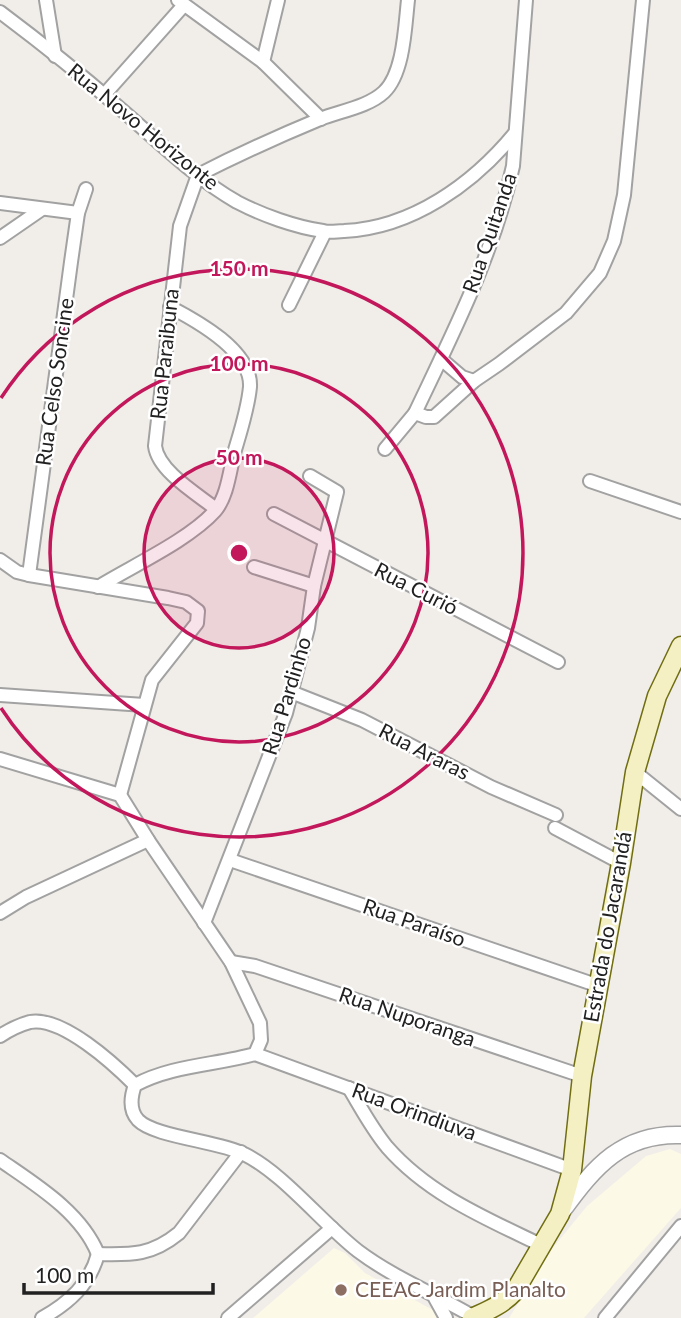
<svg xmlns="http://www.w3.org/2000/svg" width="681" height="1318" font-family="Lato,sans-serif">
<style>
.education{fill:#fcf9e7}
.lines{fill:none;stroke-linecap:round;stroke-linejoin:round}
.minor-casing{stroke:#a2a2a2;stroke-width:16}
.tertiary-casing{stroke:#a2a2a2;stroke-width:19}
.secondary-casing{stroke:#706e11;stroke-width:21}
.minor{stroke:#fff;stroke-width:12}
.tertiary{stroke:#fff;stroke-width:16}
.secondary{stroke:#f4f0c4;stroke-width:18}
.ring{fill:none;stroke:#c2185b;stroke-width:3.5}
.education-dot{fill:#8d6e63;stroke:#fff;stroke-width:2.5}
.labels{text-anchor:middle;stroke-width:5;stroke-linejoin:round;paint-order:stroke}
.street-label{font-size:21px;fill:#212121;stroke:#fff}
.education-label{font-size:21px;fill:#785e54;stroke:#fff;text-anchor:start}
.centre{fill:#c2185b;stroke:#fff;stroke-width:3.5}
.ring-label{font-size:21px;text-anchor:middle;font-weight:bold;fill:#c2185b;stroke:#fff;stroke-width:5;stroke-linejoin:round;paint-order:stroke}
</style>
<rect width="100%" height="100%" fill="#f1ede9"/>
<g class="education">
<polygon points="670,1149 681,1154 681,1208 584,1318 509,1318 551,1250 587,1206 646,1156"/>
<polygon points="334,1248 345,1253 365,1273 433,1310 438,1318 253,1318"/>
</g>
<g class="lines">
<defs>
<g id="minor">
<polyline points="46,0 55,56"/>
<polyline points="178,0 263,62 321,119"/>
<path d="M0 12C40 42 79 73 116 105 155 138 193 177 237 202 262 215 295 227 323 231 330 233 337 231 344 231 412 228 473 184 515 133"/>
<polyline points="263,62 278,0"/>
<polyline points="104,95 184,5"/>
<path d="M198 175 180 226 155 446C158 471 197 494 216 509"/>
<path d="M198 175C237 155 279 136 320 119 340 111 368 107 384 92 404 73 405 26 408 0"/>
<polyline points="0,203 78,213"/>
<polyline points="0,238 42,209"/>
<polyline points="289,305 325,232"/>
<polyline points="441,359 462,377 474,381"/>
<path d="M415 413C453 333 494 253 513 166L526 0"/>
<polyline points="385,449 415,413 426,417 434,417 474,381 499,364 566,313 600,273 614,241 624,195 643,0"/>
<polyline points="590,481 681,512"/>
<polyline points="274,514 558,662"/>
<polyline points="0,560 17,572 29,575 168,598 186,602 198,611 197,623 152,680 120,795"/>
<polyline points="254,567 314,586"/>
<polyline points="29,575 71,262 78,213 86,189"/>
<path d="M98 587C132 566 189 540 215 511 228 496 230 468 235 450 241 430 248 408 250 387 252 351 197 321 170 307"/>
<polyline points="291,692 362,720 491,787 556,815"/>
<polyline points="0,695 144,705"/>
<path d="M0 759 120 795 148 840 231 962 260 1023 261 1040 255 1054C216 1065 172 1065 135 1085 131 1096 129 1110 138 1120 154 1137 219 1141 244 1154 283 1173 322 1223 358 1251 394 1278 435 1294 474 1317"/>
<polyline points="635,772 681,809"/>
<polyline points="555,828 621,863"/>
<polyline points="230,860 599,986"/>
<polyline points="0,913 26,897 148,840"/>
<polyline points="204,923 286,713 308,628 314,586 337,492 310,476"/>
<polyline points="231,962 255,966 582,1076"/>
<path d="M0 1036C9 1030 19 1025 30 1022 62 1016 114 1064 135 1085"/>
<polyline points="255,1054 572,1170"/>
<path d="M349 1088C361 1108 372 1129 387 1147 428 1194 485 1218 541 1245"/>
<path d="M0 1160C36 1185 81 1212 98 1254"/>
<path d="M98 1254C133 1255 152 1255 179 1233L241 1152"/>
<polyline points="435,1298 446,1318"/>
<path d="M42 1318C69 1303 90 1284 98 1254"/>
<polyline points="228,1318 332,1228"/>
<polyline points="605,1318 681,1226"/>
</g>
<path id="tertiary" d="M563 1210C595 1166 623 1133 681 1135"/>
<path id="secondary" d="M472 1318C489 1310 502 1305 515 1291L560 1214 572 1170 582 1076 621 863 635 772 657 696 681 646"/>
</defs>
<use href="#minor" class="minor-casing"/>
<use href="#tertiary" class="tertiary-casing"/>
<use href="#secondary" class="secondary-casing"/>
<use href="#minor" class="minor"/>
<use href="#tertiary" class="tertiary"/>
<use href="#secondary" class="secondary"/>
</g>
<circle cx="239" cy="553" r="95" fill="#c2185b" fill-opacity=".12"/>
<g class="ring">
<circle cx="239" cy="553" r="95"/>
<circle cx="239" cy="553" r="189"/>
<path d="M1 398A284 284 0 1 1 1 708"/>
</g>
<circle class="education-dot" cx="341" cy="1290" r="7"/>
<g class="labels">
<g class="street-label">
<text transform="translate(143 127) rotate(39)" y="7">Rua Novo Horizonte</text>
<text transform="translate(490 233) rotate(-71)" y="7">Rua Quitanda</text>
<text transform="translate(165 354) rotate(-84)" y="7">Rua Paraibuna</text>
<text transform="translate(55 382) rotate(-82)" y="7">Rua Celso Soncine</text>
<text transform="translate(416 589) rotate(27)" y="7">Rua Curió</text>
<text transform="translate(287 696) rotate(-73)" y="7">Rua Pardinho</text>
<text transform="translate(424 752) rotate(27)" y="7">Rua Araras</text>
<text transform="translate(414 923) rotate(19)" y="7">Rua Paraíso</text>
<text transform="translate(608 927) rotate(-80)" y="7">Estrada do Jacarandá</text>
<text transform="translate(407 1017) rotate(19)" y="7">Rua Nuporanga</text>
<text transform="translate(414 1112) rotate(20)" y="7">Rua Orindiuva</text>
</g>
<g class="education-label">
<text x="355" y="1297">CEEAC Jardim Planalto</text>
</g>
</g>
<circle cx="239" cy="553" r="10" class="centre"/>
<g class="ring-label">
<text x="239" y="276">150 m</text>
<text x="239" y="371">100 m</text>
<text x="239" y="465">50 m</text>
</g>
<path d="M24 1283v10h189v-10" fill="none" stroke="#212121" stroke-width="3.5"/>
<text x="35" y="1283" font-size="21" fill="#212121" stroke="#ffffff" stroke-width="5" paint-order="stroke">100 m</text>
</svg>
